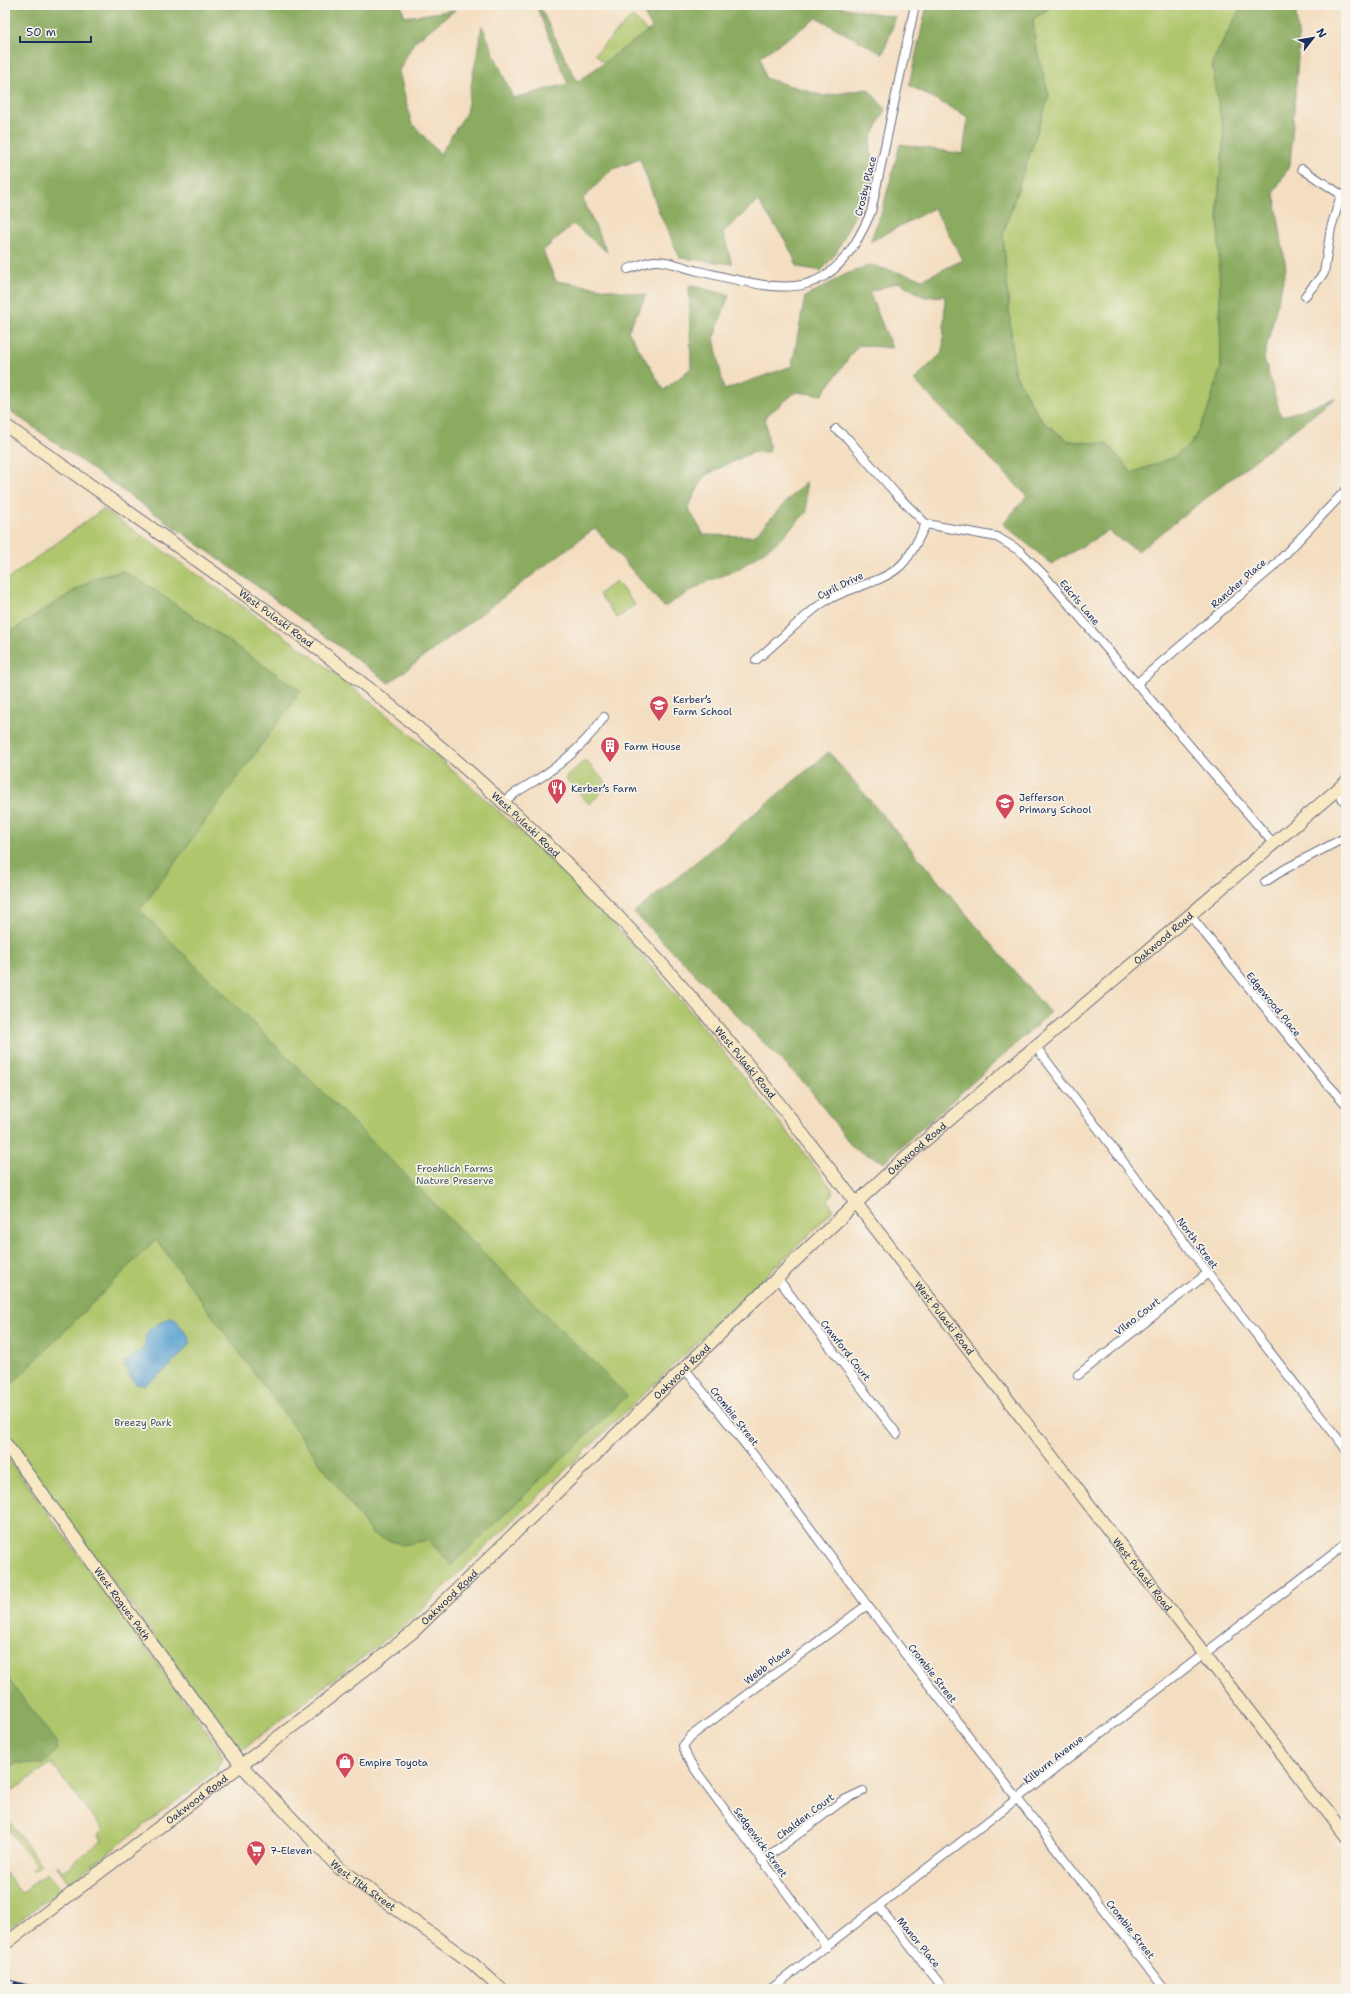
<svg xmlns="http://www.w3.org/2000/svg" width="1351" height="1994" font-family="'Shantell Sans',sans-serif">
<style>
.green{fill:#afc66c;stroke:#657a65}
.forest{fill:#8bab60;stroke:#536d5f}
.water{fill:#5da3d2;stroke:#3c6998}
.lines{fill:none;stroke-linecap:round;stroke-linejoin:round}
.street-casing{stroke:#676c81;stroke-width:10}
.secondary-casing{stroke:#676c81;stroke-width:14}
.street{stroke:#fff;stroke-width:8}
.secondary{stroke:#f8e8c3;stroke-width:12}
.rail-casing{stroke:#1b2f5e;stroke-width:4.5}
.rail{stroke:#f7f3e8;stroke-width:3;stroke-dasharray:9;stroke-linecap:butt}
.labels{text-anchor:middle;stroke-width:3.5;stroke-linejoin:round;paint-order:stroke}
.street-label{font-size:10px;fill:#1b2f5e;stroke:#f7f3e8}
.poi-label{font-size:10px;fill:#1b2f5e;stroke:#f7f3e8;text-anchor:start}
.park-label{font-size:10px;fill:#405562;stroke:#f7f3e8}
</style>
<rect width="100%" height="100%" fill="#f7f3e8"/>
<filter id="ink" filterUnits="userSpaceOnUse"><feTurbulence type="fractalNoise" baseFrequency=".025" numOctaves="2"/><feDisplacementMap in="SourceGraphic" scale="8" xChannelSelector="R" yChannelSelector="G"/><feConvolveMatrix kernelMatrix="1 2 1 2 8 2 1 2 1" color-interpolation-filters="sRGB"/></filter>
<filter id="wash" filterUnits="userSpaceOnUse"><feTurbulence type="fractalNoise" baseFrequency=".012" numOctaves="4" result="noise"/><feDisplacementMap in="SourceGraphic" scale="16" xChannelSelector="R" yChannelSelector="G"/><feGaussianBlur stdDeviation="0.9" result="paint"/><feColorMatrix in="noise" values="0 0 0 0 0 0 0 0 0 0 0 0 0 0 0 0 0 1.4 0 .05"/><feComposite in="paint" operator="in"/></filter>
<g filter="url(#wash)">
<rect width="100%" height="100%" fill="#f4dec1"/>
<g class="green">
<polygon points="1054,5 1242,5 1212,63 1224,137 1218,200 1221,367 1207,413 1191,445 1172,458 1132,473 1107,444 1068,441 1040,419 1014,372 1003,234 1049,96 1035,43 1033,19"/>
<polygon points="632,16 653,37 615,74 595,54"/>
<path d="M103 509C188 569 275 626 357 691 425 745 492 803 554 863 657 963 744 1077 832 1189L833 1194 828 1199 833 1210 826 1218 406 1624 239 1752 5 1435V581Z"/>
<polygon points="616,581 635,605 617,618 599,594"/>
<polygon points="585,760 609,786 589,804 565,778"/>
<polygon points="5,1454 218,1747 223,1758 217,1768 218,1769 69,1883 56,1865 63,1871 101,1841 98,1835 103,1830 51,1763 5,1796"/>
<polygon points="5,1815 40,1863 40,1866 33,1871 32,1869 36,1865 5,1825"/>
<polygon points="5,1872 21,1893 47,1873 59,1888 59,1891 5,1931"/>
</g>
<g class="forest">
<polygon points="5,5 401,5 405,17 455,10 414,42 399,71 411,122 440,154 466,113 482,26 513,98 568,84 536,5 539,5 577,82 652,28 639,5 828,5 896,17 883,54 817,18 761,56 765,78 824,96 868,89 885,109 870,142 875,174 836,253 821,271 798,267 785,240 758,201 723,232 732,264 680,258 659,212 640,159 611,170 583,199 607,252 573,224 543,251 556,281 646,295 628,331 664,390 691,368 689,285 729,295 714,337 724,390 792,366 805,297 844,275 870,265 923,279 963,260 934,208 870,242 882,211 900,144 963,154 968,117 909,85 927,5 1054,5 1033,19 1035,43 1049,96 1003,234 1014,372 1040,419 1068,441 1107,444 1132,473 1172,458 1191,444 1207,413 1221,367 1218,200 1224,137 1212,63 1242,5 1295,5 1299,43 1290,165 1274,192 1286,268 1264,358 1281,417 1335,398 1138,551 1108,531 1052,564 1003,524 1027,496 914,380 943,352 945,296 924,297 899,282 869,292 892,348 858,345 822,395 796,392 765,417 770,452 753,452 704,476 688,508 704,535 754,536 806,481 807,512 777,542 737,570 704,583 664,607 595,528 389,683 250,581 5,407"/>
<polygon points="123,571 150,587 301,691 140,910 627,1396 452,1565 428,1540 403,1545 373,1535 156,1239 13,1383 5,1372 5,635 94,578"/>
<polygon points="829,752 1050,1013 884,1162 854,1149 809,1088 634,913"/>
<polygon points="5,1675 56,1742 57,1750 43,1764 17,1763 5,1771"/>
</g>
<path class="water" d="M170 1318 176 1320 189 1337 190 1343C178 1359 162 1375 144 1385L136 1384 125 1368V1362L144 1348C146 1344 145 1339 146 1335 149 1327 162 1322 170 1318Z"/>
</g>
<g filter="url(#ink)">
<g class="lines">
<defs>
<g id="street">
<polyline points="1302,169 1345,197"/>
<path d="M628 269C636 267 648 260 657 261 670 261 685 268 698 271 784 291 830 308 871 212L915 5"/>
<polyline points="1305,296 1324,273 1331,228 1341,195"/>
<polyline points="836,429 848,439 897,495 926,524 997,537 1020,551 1043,574 1273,843"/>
<path d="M756 660C778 642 798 621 821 604 843 588 877 585 898 568 911 557 918 539 926 524"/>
<polyline points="1136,684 1272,568 1346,490"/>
<polyline points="1336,791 1346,803"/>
<path d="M503 803C516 790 532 784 547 773 569 758 589 739 604 717"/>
<polyline points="1265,882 1285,869 1346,837"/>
<polyline points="1189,914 1324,1080 1346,1104"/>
<polyline points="1036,1047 1208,1273 1346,1449"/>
<polyline points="778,1279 897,1434"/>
<polyline points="685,1369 784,1493 867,1605 1165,1989"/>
<polyline points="1078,1375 1208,1273"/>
<polyline points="762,1861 842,1801 863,1791"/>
<polyline points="879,1907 944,1989"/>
<polyline points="827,1947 699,1775 688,1759 683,1746 691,1736 867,1605"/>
<polyline points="771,1989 1346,1544"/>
</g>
<g id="secondary">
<path id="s1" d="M5 425C156 532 310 635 450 755 571 859 678 976 777 1101L1346 1837"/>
<path id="s2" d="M5 1443 240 1764 339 1868 472 1963 501 1989"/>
<path id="s3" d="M5 1944 310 1713 413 1632 800 1256 901 1161 1346 782"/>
</g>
</defs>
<use href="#street" class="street-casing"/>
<use href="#secondary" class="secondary-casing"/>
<use href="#street" class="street"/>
<use href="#secondary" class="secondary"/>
<defs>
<g id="rail">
<polyline points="5,1981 37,1989"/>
<polyline points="5,1987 12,1989"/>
</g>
</defs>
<use href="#rail" class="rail-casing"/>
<use href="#rail" class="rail"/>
</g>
</g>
<defs>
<symbol id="school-pin" viewBox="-11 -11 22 30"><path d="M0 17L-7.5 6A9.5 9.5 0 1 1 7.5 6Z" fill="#d1495b" stroke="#f7f3e8"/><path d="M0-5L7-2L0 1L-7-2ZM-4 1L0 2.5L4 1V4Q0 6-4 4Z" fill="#fff"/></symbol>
<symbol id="building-pin" viewBox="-11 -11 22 30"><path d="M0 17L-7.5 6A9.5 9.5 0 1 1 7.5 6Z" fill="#d1495b" stroke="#f7f3e8"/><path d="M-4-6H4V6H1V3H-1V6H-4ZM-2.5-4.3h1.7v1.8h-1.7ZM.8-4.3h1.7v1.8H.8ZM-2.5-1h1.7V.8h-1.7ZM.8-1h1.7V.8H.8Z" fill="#fff"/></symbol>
<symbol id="restaurant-pin" viewBox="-11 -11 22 30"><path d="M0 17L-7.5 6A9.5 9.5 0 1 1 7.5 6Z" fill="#d1495b" stroke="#f7f3e8"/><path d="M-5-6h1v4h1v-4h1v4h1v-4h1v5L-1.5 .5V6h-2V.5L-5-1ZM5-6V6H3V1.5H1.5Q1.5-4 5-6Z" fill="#fff"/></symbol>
<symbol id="shop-pin" viewBox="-11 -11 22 30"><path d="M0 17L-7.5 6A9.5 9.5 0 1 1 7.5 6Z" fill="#d1495b" stroke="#f7f3e8"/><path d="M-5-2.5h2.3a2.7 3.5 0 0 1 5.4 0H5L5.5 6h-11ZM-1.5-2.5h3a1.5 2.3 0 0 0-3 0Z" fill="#fff"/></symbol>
<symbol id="supermarket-pin" viewBox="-11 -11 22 30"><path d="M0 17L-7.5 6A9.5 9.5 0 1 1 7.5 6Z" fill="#d1495b" stroke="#f7f3e8"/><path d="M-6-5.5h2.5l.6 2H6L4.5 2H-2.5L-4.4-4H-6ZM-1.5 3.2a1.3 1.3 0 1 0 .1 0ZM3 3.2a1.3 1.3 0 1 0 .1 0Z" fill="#fff"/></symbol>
</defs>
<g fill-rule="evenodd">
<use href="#school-pin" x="648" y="694" width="22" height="30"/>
<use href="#building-pin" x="599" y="735" width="22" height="30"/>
<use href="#restaurant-pin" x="546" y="777" width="22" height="30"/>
<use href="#school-pin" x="994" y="792" width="22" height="30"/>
<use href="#shop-pin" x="334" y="1751" width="22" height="30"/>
<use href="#supermarket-pin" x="245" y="1839" width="22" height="30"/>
</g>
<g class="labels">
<g class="street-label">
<text transform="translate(865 186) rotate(-76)" y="4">Crosby Place</text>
<text transform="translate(1238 583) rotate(-41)" y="4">Rancher Place</text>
<text transform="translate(840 585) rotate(-26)" y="4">Cyril Drive</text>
<text transform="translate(1080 602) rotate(50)" y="4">Edcris Lane</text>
<text dy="4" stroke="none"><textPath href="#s1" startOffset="333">West Pulaski Road</textPath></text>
<text dy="4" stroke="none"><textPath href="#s1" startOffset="657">West Pulaski Road</textPath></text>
<text dy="4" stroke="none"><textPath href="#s3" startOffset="1536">Oakwood Road</textPath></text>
<text transform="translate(1274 1004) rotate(51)" y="4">Edgewood Place</text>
<text dy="4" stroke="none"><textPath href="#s1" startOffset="981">West Pulaski Road</textPath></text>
<text dy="4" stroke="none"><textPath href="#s3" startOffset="1212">Oakwood Road</textPath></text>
<text transform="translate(1198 1243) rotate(53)" y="4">North Street</text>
<text transform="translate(1137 1316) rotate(-38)" y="4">Vilno Court</text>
<text dy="4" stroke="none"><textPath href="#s1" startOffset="1305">West Pulaski Road</textPath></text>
<text transform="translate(846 1350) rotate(52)" y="4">Crawford Court</text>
<text dy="4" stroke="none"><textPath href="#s3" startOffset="888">Oakwood Road</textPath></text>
<text transform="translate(735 1416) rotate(52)" y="4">Crombie Street</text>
<text dy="4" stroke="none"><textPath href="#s1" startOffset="1629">West Pulaski Road</textPath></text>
<text dy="4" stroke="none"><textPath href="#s3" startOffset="564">Oakwood Road</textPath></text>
<text dy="4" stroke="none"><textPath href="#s2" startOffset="199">West Rogues Path</textPath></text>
<text transform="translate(767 1665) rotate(-37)" y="4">Webb Place</text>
<text transform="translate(933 1673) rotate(52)" y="4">Crombie Street</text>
<text transform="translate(1053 1759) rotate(-38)" y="4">Kilburn Avenue</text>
<text dy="4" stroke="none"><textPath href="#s3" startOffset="240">Oakwood Road</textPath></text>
<text transform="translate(805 1816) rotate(-37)" y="4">Chalden Court</text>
<text transform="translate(761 1842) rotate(54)" y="4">Sedgewick Street</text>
<text dy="4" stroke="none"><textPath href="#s2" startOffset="571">West 11th Street</textPath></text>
<text transform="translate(1131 1929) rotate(52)" y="4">Crombie Street</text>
<text transform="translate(919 1942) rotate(51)" y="4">Manor Place</text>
</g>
<g class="poi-label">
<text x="673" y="703">Kerber’s<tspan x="673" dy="12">Farm School</tspan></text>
<text x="624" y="750">Farm House</text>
<text x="571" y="792">Kerber’s Farm</text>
<text x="1019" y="801">Jefferson<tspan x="1019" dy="12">Primary School</tspan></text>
<text x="359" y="1766">Empire Toyota</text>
<text x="270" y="1854">7-Eleven</text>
</g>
<g class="park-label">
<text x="455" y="1172">Froehlich Farms<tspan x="455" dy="12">Nature Preserve</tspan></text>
<text x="143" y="1426">Breezy Park</text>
</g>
</g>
<rect width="1351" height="1994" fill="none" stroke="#f7f3e8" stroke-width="20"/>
<g transform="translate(1313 38) rotate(59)" stroke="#f7f3e8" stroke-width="3" paint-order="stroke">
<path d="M0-3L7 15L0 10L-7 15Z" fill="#1b2f5e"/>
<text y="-6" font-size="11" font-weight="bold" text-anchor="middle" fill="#1b2f5e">N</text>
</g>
<path d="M20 36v6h71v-6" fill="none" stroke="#1b2f5e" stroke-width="2"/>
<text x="26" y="36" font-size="12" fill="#1b2f5e" stroke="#f7f3e8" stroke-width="3" paint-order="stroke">50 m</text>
</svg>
